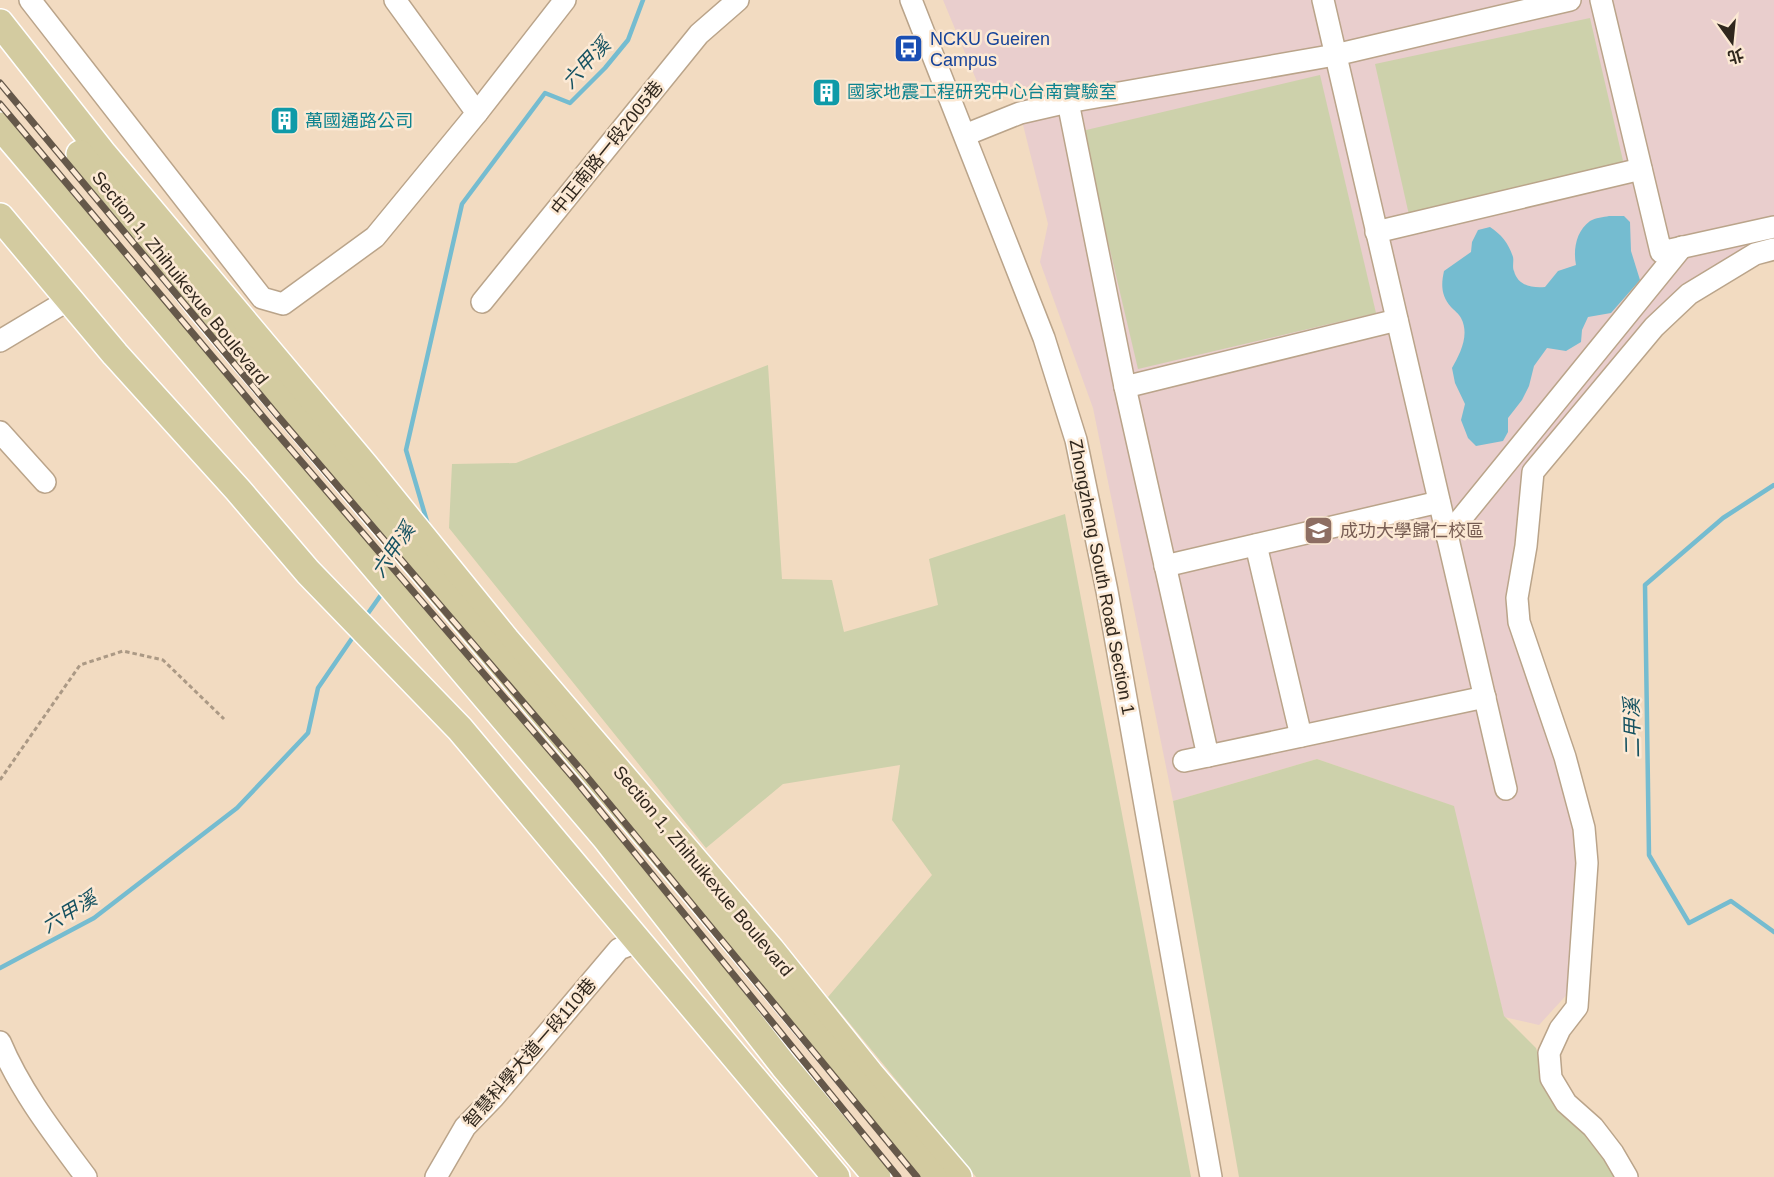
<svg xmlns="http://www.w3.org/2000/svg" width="1774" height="1177" font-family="Arial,'Noto Sans TC',sans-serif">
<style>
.education{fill:#e9cecd}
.green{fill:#cdd1ab}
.water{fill:#75bcd0}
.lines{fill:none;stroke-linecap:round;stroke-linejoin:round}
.stream{stroke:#75bcd0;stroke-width:4.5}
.minor-casing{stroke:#baa48a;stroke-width:24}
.major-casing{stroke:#fff;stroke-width:30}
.path{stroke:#ab9985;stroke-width:3;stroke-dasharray:4.5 3;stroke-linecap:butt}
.minor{stroke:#fff;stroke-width:21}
.major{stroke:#d3cba0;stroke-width:27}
.rail-casing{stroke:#65584a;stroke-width:7}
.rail{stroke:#fce9d4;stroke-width:4.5;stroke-dasharray:14;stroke-linecap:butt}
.labels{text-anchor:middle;stroke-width:5;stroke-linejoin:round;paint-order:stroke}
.transit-label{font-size:18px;fill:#164399;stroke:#fce9d4;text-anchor:start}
.culture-label{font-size:18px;fill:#0d838f;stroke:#fce9d4;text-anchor:start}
.street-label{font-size:18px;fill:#30271d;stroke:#fce9d4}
.education-label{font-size:18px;fill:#785e54;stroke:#fce9d4;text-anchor:start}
.water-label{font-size:20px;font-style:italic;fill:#165261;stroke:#fce9d4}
</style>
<rect width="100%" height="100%" fill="#f2dbc1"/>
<polygon class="education" points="943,0 1774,0 1774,244 1681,292 1525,474 1513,588 1575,815 1581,862 1572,989 1539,1025 1504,1017 1453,806 1317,759 1173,801 1093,408 1040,262 1048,224 1020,113 1013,89 978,84"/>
<g class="green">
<polygon points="1590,18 1624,165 1409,215 1375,64"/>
<polygon points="1320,75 1376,313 1138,369 1082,131"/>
<polygon points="768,365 782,579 832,580 844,632 938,605 929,559 1065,514 1191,1177 976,1177 828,997 932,875 892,820 900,765 783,784 706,848 449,528 452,464 516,463"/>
<polygon points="1317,759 1454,806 1504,1016 1536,1048 1553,1102 1593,1141 1617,1177 1239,1177 1173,801"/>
</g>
<path class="water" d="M1609 216H1624L1630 222 1631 251 1640 280 1611 313 1588 317 1582 330 1581 342 1566 351 1547 348 1534 366 1529 386 1522 400 1508 418V432L1503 441 1476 446 1468 438 1461 420 1465 404 1455 383 1452 368C1460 354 1470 335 1461 318 1459 314 1454 310 1451 307 1441 295 1441 285 1444 271L1471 252 1472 242 1478 230 1490 227C1501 234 1509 244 1513 257 1514 261 1512 267 1514 271 1518 286 1532 288 1545 287L1558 271 1576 265C1573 250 1576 231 1590 221 1595 218 1604 217 1609 216Z"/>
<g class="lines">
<g class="stream">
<polyline points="1774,485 1723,518 1645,585 1649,855 1689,923 1731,901 1774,932"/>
<polyline points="428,525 406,450 462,204 545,93 570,103 605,68 628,40 643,0"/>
<polyline points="364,619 383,592"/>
<polyline points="0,968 94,918 237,808 308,733 318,688 355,634"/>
</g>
<defs>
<g id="minor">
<polyline points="30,0 262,298 283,304 375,237 477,113 395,0"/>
<polyline points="911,0 1044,338 1076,440 1107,591 1211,1177"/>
<polyline points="1323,0 1506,789"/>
<polyline points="1601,0 1661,252 1774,227"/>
<polyline points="1068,102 1125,387 1208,756 1485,697"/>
<polyline points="477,113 565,0"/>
<polyline points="965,135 1020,113 1068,102 1335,55 1570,0"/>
<polyline points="1376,232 1641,169"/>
<polyline points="482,302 699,34 738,0"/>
<polyline points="0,341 70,299"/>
<polyline points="1125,387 1397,320"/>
<polyline points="0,432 45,482"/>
<polyline points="1447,536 1682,247"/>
<polyline points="1256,545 1301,736"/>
<polyline points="1165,566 1439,502"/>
<polyline points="1184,761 1208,756"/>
<path d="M0 1042C21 1092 54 1134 86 1177"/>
<polyline points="436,1177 465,1127 493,1098 619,949 637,942"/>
<polyline points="1627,1177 1613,1153 1593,1127 1566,1103 1551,1078 1549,1053 1560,1029 1577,1007 1587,863 1584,828 1565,757 1519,622 1517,598 1526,546 1533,472 1654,327 1689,294 1755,254 1774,249"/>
</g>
<g id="major">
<polyline points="0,23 104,155 365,466 506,640 771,950 870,1074 958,1177"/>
<polyline points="0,126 605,837 784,1066 877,1177"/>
<polyline points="80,154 201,308 694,891 933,1177"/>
<polyline points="0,217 115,354 238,490 308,572 460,729 836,1177"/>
</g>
</defs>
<use href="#minor" class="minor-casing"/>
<use href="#major" class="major-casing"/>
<polyline class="path" points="0,780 80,665 123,651 163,660 224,719"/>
<use href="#minor" class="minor"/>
<use href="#major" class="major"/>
<defs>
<g id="rail">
<polyline points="0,83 277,415 583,772 917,1177"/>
<polyline points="0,104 269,424 576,781 898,1177"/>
</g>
</defs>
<use href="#rail" class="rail-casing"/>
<use href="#rail" class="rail"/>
</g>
<defs>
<symbol id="bus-square" viewBox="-11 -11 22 22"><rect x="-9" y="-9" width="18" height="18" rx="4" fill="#1a4fb4" stroke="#fce9d4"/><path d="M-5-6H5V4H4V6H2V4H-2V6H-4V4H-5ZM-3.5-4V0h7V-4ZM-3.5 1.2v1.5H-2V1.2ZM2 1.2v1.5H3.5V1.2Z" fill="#fff"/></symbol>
<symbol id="building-square" viewBox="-11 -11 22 22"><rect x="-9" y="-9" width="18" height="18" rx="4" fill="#0f9aa8" stroke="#fce9d4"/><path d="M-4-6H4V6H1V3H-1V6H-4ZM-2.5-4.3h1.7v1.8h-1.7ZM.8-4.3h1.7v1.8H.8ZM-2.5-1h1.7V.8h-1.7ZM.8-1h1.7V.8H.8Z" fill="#fff"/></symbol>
<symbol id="university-square" viewBox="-11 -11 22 22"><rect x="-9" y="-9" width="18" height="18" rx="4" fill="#8d6e63" stroke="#fce9d4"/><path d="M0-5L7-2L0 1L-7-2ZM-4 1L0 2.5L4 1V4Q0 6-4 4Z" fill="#fff"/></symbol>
</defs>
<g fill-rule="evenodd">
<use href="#bus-square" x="892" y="32" width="33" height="33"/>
<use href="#building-square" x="810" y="76" width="33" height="33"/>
<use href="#building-square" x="268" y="104" width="33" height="33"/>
<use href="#university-square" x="1302" y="514" width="33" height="33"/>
</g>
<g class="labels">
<g class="transit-label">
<text x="930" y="45">NCKU Gueiren<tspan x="930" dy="21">Campus</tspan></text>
</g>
<g class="culture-label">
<text x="847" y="98">國家地震工程研究中心台南實驗室</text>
<text x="305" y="127">萬國通路公司</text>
</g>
<g class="street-label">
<text transform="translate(607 148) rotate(-51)" y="6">中正南路一段2005巷</text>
<text transform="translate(180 278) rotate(51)" y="6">Section 1, Zhihuikexue Boulevard</text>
<text transform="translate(1102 577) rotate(79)" y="6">Zhongzheng South Road Section 1</text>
<text transform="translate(703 871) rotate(50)" y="6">Section 1, Zhihuikexue Boulevard</text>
<text transform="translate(530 1053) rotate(-49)" y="6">智慧科學大道一段110巷</text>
</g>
<g class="education-label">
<text x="1340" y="537">成功大學歸仁校區</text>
</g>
<g class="water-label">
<text transform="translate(586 63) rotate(-47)" y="7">六甲溪</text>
<text transform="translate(393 550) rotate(-56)" y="7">六甲溪</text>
<text transform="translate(1632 728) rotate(-91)" y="7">二甲溪</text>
<text transform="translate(69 912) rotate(-31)" y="7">六甲溪</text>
</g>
</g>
<g transform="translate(1732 42) rotate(165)" stroke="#fce9d4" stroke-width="4.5" paint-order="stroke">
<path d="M0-4.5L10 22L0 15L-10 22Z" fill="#30271d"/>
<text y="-9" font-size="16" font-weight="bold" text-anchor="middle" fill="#30271d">北</text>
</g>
</svg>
